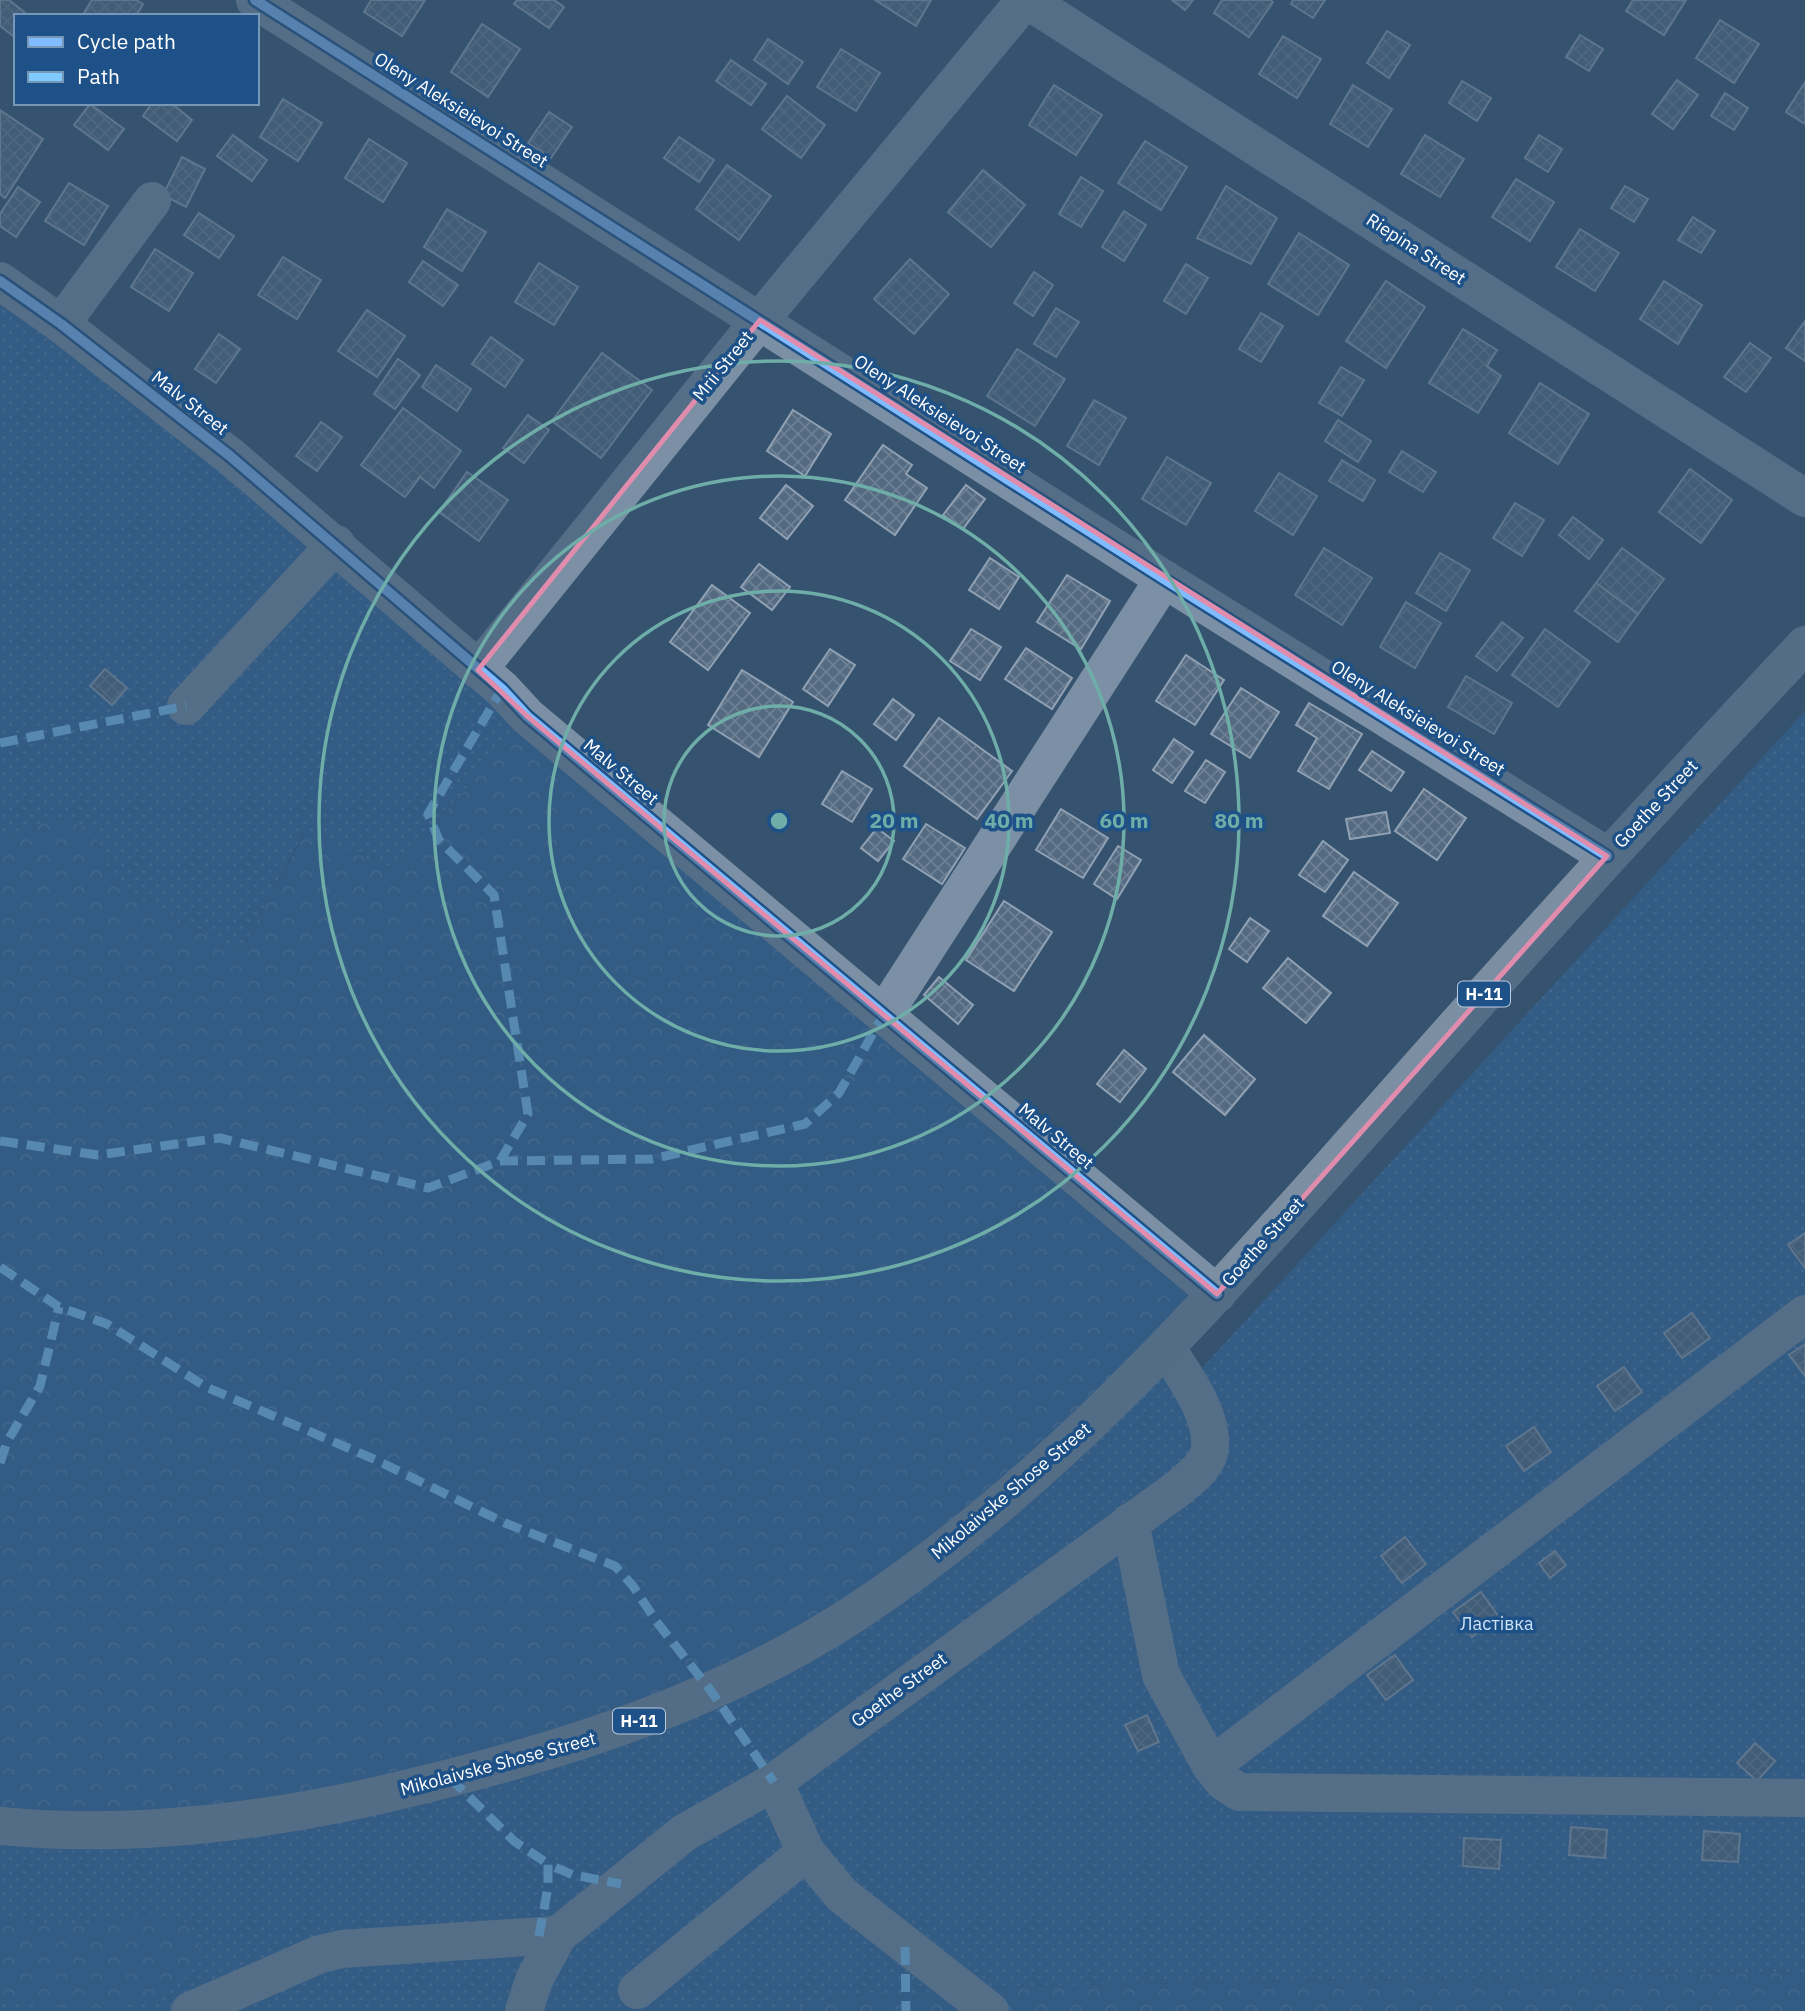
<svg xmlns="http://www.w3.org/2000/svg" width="1805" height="2011" font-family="'IBM Plex Sans',sans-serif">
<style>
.grass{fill:url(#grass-dots)}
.forest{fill:url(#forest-crowns)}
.building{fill:url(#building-cross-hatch);stroke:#90a1b3;stroke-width:2}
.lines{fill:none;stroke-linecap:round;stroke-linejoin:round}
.minor{stroke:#7c90a5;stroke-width:38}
.major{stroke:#7b8ea2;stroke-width:38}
.quiet{stroke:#80caff;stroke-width:9;stroke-dasharray:18 9;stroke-linecap:butt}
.cycleway-casing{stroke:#1d5187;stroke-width:15}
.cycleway{stroke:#80bcff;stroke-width:10}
.marked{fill:none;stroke:#e08cad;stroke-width:5;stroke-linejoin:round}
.ring{fill:none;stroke:#6fada8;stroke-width:3.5}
.labels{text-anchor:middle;stroke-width:7;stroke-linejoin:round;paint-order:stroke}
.shield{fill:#1d5187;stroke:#bbcbdb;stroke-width:2}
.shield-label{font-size:16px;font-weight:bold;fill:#fff}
.street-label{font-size:18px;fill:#fff;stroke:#1d5187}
.park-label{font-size:18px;fill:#cce2f8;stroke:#1d5187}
.centre{fill:#6fada8;stroke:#1d5187;stroke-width:3.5}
.ring-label{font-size:21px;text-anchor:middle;font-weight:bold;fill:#6fada8;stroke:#1d5187;stroke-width:7;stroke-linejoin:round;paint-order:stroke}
</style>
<defs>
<pattern id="grass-dots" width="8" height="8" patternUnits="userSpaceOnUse" patternTransform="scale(1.75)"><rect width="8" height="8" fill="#32689e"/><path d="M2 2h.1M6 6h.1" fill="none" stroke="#517fad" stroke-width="1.8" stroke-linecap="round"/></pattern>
<pattern id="forest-crowns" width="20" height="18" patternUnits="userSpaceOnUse" patternTransform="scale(1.75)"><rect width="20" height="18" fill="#32689e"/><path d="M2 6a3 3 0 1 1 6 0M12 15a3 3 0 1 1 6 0" fill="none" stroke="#517fad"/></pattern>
<pattern id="building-cross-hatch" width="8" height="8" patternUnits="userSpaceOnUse" patternTransform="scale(1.75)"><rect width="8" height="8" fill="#536a81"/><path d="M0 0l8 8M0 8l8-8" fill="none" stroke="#6d8094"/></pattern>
</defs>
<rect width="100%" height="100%" fill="#35526f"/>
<g class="grass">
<polygon points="0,281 527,716 397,870 303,834 241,951 181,923 114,883 93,829 54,817 24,833 0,837"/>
<polygon points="1805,711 1805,1972 958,1987 907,1998 851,1994 789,2011 0,2011 0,1826 1166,1347 1189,1382"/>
</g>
<g class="forest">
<polygon points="527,716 1217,1294 1086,1430 782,1655 380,1796 0,1826 0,837 24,833 54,817 93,829 114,883 181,923 241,951 304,834 397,870"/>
<path d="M145 1913 188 1923 199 1939V1962C186 1978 169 1993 149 2002 120 2011 30 2010 0 1998V1914L35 1926H71Z"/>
<polygon points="1805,1972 1805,2011 789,2011 851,1994 907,1998 958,1987"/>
</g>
<g class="building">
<polygon points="0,0 9,0 29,16 16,16 16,38 0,26"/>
<polygon points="92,0 136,0 143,4 136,16 82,16"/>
<polygon points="371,0 425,0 402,36 364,12"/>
<polygon points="517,0 554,0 564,7 549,28 514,4"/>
<polygon points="875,0 931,0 916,26"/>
<polygon points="1172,0 1193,0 1185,10"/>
<polygon points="1222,0 1270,0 1273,2 1249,37 1214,13"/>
<polygon points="1293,0 1325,0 1313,18 1291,4"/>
<polygon points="1633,0 1686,0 1664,35 1626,11"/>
<polygon points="1720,20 1759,44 1734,83 1696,58"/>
<polygon points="482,24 520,49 488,97 451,72"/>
<polygon points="1387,31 1410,45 1389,78 1367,63"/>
<polygon points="1580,35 1603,49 1589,71 1566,57"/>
<polygon points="1283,36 1321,59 1297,98 1259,74"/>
<polygon points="768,39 803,62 788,84 754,60"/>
<polygon points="841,49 880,73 856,111 817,87"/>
<polygon points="731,60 766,84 751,105 716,81"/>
<polygon points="1677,80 1698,95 1673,129 1652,114"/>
<polygon points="1462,81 1491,98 1477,121 1449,103"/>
<polygon points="1805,82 1805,124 1786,112"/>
<polygon points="1054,85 1102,115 1076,155 1029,125"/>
<polygon points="1353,85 1392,109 1368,147 1330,124"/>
<polygon points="1725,93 1748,108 1734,130 1711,116"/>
<polygon points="787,96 825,125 801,158 762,129"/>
<polygon points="283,99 322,123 298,161 260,137"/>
<polygon points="152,103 171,103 192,120 177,141 143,116"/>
<polygon points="90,104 124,129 108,150 74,125"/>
<polygon points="0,110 43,139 5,198 0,194"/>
<polygon points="549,112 572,127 551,158 528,143"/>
<polygon points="233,135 267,160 252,181 217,156"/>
<polygon points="1425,135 1464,159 1440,197 1401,174"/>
<polygon points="1539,135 1562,149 1548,172 1525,158"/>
<polygon points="679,137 714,160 699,182 664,158"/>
<polygon points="369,139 407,163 383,202 345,178"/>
<polygon points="1145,141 1187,167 1161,210 1118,183"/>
<polygon points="182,157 205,169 186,207 163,195"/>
<polygon points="727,165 771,196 739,240 696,209"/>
<polygon points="983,170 1025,205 991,247 948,212"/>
<polygon points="1081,177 1103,191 1081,227 1059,214"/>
<polygon points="1516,179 1554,202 1530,241 1492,217"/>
<polygon points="69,183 108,206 84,245 45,221"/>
<polygon points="1226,186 1277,218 1251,264 1197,238"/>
<polygon points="1625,186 1648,199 1634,222 1611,208"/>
<polygon points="18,187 40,202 16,237 0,226 0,214"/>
<polygon points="447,209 486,232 462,271 424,247"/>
<polygon points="1124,211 1146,225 1124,261 1102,247"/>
<polygon points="199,213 234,236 219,258 184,235"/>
<polygon points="1693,217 1715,231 1701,253 1678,240"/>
<polygon points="1580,229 1619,253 1595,291 1556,267"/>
<polygon points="1299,233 1349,265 1318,315 1268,284"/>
<polygon points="155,249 193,273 169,311 131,287"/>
<polygon points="283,257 321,280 297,319 258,295"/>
<polygon points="910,259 949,294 914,334 874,299"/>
<polygon points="423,261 458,285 443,306 409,282"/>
<polygon points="539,263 578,287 554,325 515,302"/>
<polygon points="1186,264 1208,278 1186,314 1164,301"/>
<polygon points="1034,272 1053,285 1033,316 1014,303"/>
<polygon points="1386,281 1425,307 1386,368 1346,341"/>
<polygon points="1664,281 1702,305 1678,344 1640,319"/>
<polygon points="1056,308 1079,322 1056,357 1034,344"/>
<polygon points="367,310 405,336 377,377 338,351"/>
<polygon points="1261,313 1283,326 1261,362 1239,349"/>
<polygon points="1805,321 1805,361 1786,348"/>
<polygon points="1463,329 1497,350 1487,366 1501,376 1478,413 1429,383"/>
<polygon points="219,334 240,349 216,383 195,369"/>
<polygon points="491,337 523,360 505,387 472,364"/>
<polygon points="1750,343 1771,358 1746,392 1724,377"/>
<polygon points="1017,349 1065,379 1035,426 987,396"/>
<polygon points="602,353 652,390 601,458 552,421"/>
<polygon points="398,359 420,375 395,409 374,394"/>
<polygon points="436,365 471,389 457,411 422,387"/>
<polygon points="1341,367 1364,380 1342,416 1319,403"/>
<polygon points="1540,383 1589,414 1558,464 1509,433"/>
<polygon points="1094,400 1126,418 1099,465 1067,446"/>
<polygon points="403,408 461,451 434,488 420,477 405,497 361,465"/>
<polygon points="793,410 831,434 805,476 767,451"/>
<polygon points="528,415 549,430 524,463 503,448"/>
<polygon points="1338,420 1371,441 1358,462 1325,441"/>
<polygon points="321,422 342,437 317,471 296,456"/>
<polygon points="883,445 912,465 906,474 927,488 895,535 845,500"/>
<polygon points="1402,451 1436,472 1423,492 1389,472"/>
<polygon points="1167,457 1211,483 1186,525 1142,499"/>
<polygon points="1342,460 1375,480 1363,501 1329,481"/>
<polygon points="1690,469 1732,500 1701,543 1659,512"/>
<polygon points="467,472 508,500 479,541 439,512"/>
<polygon points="1279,473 1317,496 1293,535 1255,511"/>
<polygon points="786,485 813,506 787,539 760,518"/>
<polygon points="966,485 985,499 963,529 943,515"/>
<polygon points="1515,503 1544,520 1522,556 1493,538"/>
<polygon points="1573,517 1603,540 1589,559 1559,535"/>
<polygon points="1324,548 1372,578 1342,625 1295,595"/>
<polygon points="1622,548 1664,579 1638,614 1596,583"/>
<polygon points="1440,553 1470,570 1446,611 1416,593"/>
<polygon points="990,558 1019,577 999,609 969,590"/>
<polygon points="759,564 790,587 772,610 741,587"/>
<polygon points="1067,575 1110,601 1081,649 1037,622"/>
<polygon points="1596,583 1638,614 1618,642 1575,611"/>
<polygon points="712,585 750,613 708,670 670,642"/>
<polygon points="1406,602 1441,623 1415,668 1380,647"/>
<polygon points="1502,622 1523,638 1497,671 1476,656"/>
<polygon points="971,629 1001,647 980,680 950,661"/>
<polygon points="1545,629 1590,662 1558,707 1512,675"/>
<polygon points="1026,648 1072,678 1052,709 1005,679"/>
<polygon points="830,649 855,665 828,706 803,689"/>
<polygon points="1186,655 1224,680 1195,725 1156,701"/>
<polygon points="105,669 127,688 112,705 90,686"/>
<polygon points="742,670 793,702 759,757 708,725"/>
<polygon points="1466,676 1512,703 1494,734 1448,707"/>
<polygon points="1241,688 1279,712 1250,758 1211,734"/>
<polygon points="893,699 914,715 896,740 874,724"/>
<polygon points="1309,703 1362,734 1329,789 1298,771 1317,738 1296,725"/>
<polygon points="939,718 1012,771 977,819 904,766"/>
<polygon points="1174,739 1193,752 1172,783 1153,770"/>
<polygon points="1372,751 1404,772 1391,791 1359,770"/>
<polygon points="1206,760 1225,772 1205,803 1185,791"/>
<polygon points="842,771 872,789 852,822 822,804"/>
<polygon points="1424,789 1466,818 1437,860 1395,831"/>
<polygon points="1061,809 1108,838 1083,878 1036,850"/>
<polygon points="1386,812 1390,833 1350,839 1346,819"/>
<polygon points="926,824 965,848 942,884 903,859"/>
<polygon points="877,828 894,841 878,861 861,848"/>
<polygon points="1323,841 1348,860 1325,892 1299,875"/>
<polygon points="1118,846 1141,860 1117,899 1094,884"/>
<polygon points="1354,872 1398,903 1367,946 1323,916"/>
<polygon points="1004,901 1052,932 1014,991 966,960"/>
<polygon points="1250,918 1269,931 1247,962 1229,949"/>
<polygon points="1288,958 1331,993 1306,1023 1263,988"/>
<polygon points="939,977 973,1005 958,1024 924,995"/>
<polygon points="1204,1035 1255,1079 1225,1115 1173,1072"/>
<polygon points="1124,1050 1146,1069 1120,1102 1097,1084"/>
<polygon points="1805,1233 1805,1268 1788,1245"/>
<polygon points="1692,1313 1710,1338 1682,1358 1664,1333"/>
<polygon points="1805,1344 1805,1376 1789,1355"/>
<polygon points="1624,1367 1642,1392 1615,1411 1597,1386"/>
<polygon points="1534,1427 1551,1452 1524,1471 1506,1446"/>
<polygon points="1405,1537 1426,1564 1402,1583 1381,1556"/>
<polygon points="1555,1551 1566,1565 1550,1578 1539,1563"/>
<polygon points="1481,1592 1499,1617 1472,1637 1453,1612"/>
<polygon points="1395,1655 1413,1680 1386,1700 1367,1675"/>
<polygon points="1147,1715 1159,1742 1138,1751 1125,1725"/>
<polygon points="1755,1743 1775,1761 1757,1781 1737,1763"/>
<polygon points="1571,1827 1607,1830 1605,1858 1569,1855"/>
<polygon points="1704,1831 1740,1834 1738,1862 1702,1860"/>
<polygon points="1464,1838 1501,1840 1499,1869 1463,1866"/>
</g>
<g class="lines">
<g class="minor">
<polyline points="255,0 1164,579 1607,856"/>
<polyline points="1027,0 1805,498"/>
<polyline points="0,281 61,324 230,456 502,689 527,716 1217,1294"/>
<polyline points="61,324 152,201"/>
<polyline points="478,670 760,320 1025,0"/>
<polyline points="186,706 336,544"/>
<polyline points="884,1014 1164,579"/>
<polyline points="1130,1522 1161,1675 1211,1766 1224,1782 1239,1792 1805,1798"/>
<polyline points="1211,1766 1805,1314"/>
<polyline points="774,1782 806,1852 842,1895 990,2011"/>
<polyline points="637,1990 806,1852"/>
<polyline points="190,2011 320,1954 342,1949 558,1935"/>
<path d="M524 2011 534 1980 558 1935 684 1833 774 1782 1180 1487C1192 1476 1208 1465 1210 1448 1213 1413 1183 1375 1166 1347"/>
</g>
<path class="major" d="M0 1826C143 1840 288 1819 426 1784 576 1747 725 1698 855 1613 1059 1479 1217 1294 1378 1114 1518 955 1660 799 1805 645"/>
<g class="quiet">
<polyline points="0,743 186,706"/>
<polyline points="0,1141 98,1155 220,1138 428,1188 500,1161 528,1114 494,895 439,840 428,814 502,689"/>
<polyline points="500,1161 652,1159 805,1124 839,1093 884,1014"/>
<polyline points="0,1267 59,1307 107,1324 206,1387 376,1460 505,1523 615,1566 633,1586 656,1621 711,1691 774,1782"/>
<polyline points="0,1463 7,1442 40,1386 59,1307"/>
<polyline points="450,1778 514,1841 548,1864"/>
<polyline points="539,1936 548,1887 548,1864 573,1875 621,1884"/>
<polyline points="905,1947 906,2011"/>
</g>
<defs>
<g id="cycleway">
<polyline points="255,0 1164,579 1607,856"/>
<polyline points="0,281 61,324 230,456 502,689 527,716 1217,1294"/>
</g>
</defs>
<use href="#cycleway" class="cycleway-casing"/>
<use href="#cycleway" class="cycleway"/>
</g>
<path d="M0 0H1805V2011H0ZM760 320 1607 856 1217 1294 527 716 478 670Z" fill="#35526f" fill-opacity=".55" fill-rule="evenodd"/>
<path class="marked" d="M760 320 1607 856 1217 1294 527 716 478 670Z"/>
<g class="ring">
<circle cx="779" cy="821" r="115"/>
<circle cx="779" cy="821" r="230"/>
<circle cx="779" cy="821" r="345"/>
<circle cx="779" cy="821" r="460"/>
</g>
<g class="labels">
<g class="shield">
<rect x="1458" y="981.5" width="52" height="25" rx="5"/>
<rect x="613" y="1708.5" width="52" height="25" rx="5"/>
</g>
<g class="shield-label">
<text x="1484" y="1000">Н-11</text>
<text x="639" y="1727">Н-11</text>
</g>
<g class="street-label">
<text transform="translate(461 110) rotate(32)" y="6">Oleny Aleksieievoi Street</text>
<text transform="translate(1416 249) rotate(33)" y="6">Riepina Street</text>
<text transform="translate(723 366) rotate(-51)" y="6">Mrii Street</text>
<text transform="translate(190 403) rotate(38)" y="6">Malv Street</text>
<text transform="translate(940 414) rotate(33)" y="6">Oleny Aleksieievoi Street</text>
<text transform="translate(1418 718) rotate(32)" y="6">Oleny Aleksieievoi Street</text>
<text transform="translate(621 772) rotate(40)" y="6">Malv Street</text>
<text transform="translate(1656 804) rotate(-47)" y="6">Goethe Street</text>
<text transform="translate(1056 1136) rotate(40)" y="6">Malv Street</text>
<text transform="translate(1263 1242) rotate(-48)" y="6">Goethe Street</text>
<text transform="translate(1011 1491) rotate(-40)" y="6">Mikolaivske Shose Street</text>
<text transform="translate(899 1690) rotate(-36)" y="6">Goethe Street</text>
<text transform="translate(498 1764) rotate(-15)" y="6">Mikolaivske Shose Street</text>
</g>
<g class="park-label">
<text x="1497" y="1630">Ластівка</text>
</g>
</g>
<circle cx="779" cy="821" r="10" class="centre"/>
<g class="ring-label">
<text x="894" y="828">20 m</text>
<text x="1009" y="828">40 m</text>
<text x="1124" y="828">60 m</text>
<text x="1239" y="828">80 m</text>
</g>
<rect x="14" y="14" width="245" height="91" fill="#1d5187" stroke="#7797b7" stroke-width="2"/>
<rect x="28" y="37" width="35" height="10" fill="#80bcff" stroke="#7797b7" stroke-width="2"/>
<text x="77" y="49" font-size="21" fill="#ffffff">Cycle path</text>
<rect x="28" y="72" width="35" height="10" fill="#80caff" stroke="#7797b7" stroke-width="2"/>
<text x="77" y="84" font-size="21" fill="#ffffff">Path</text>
</svg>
